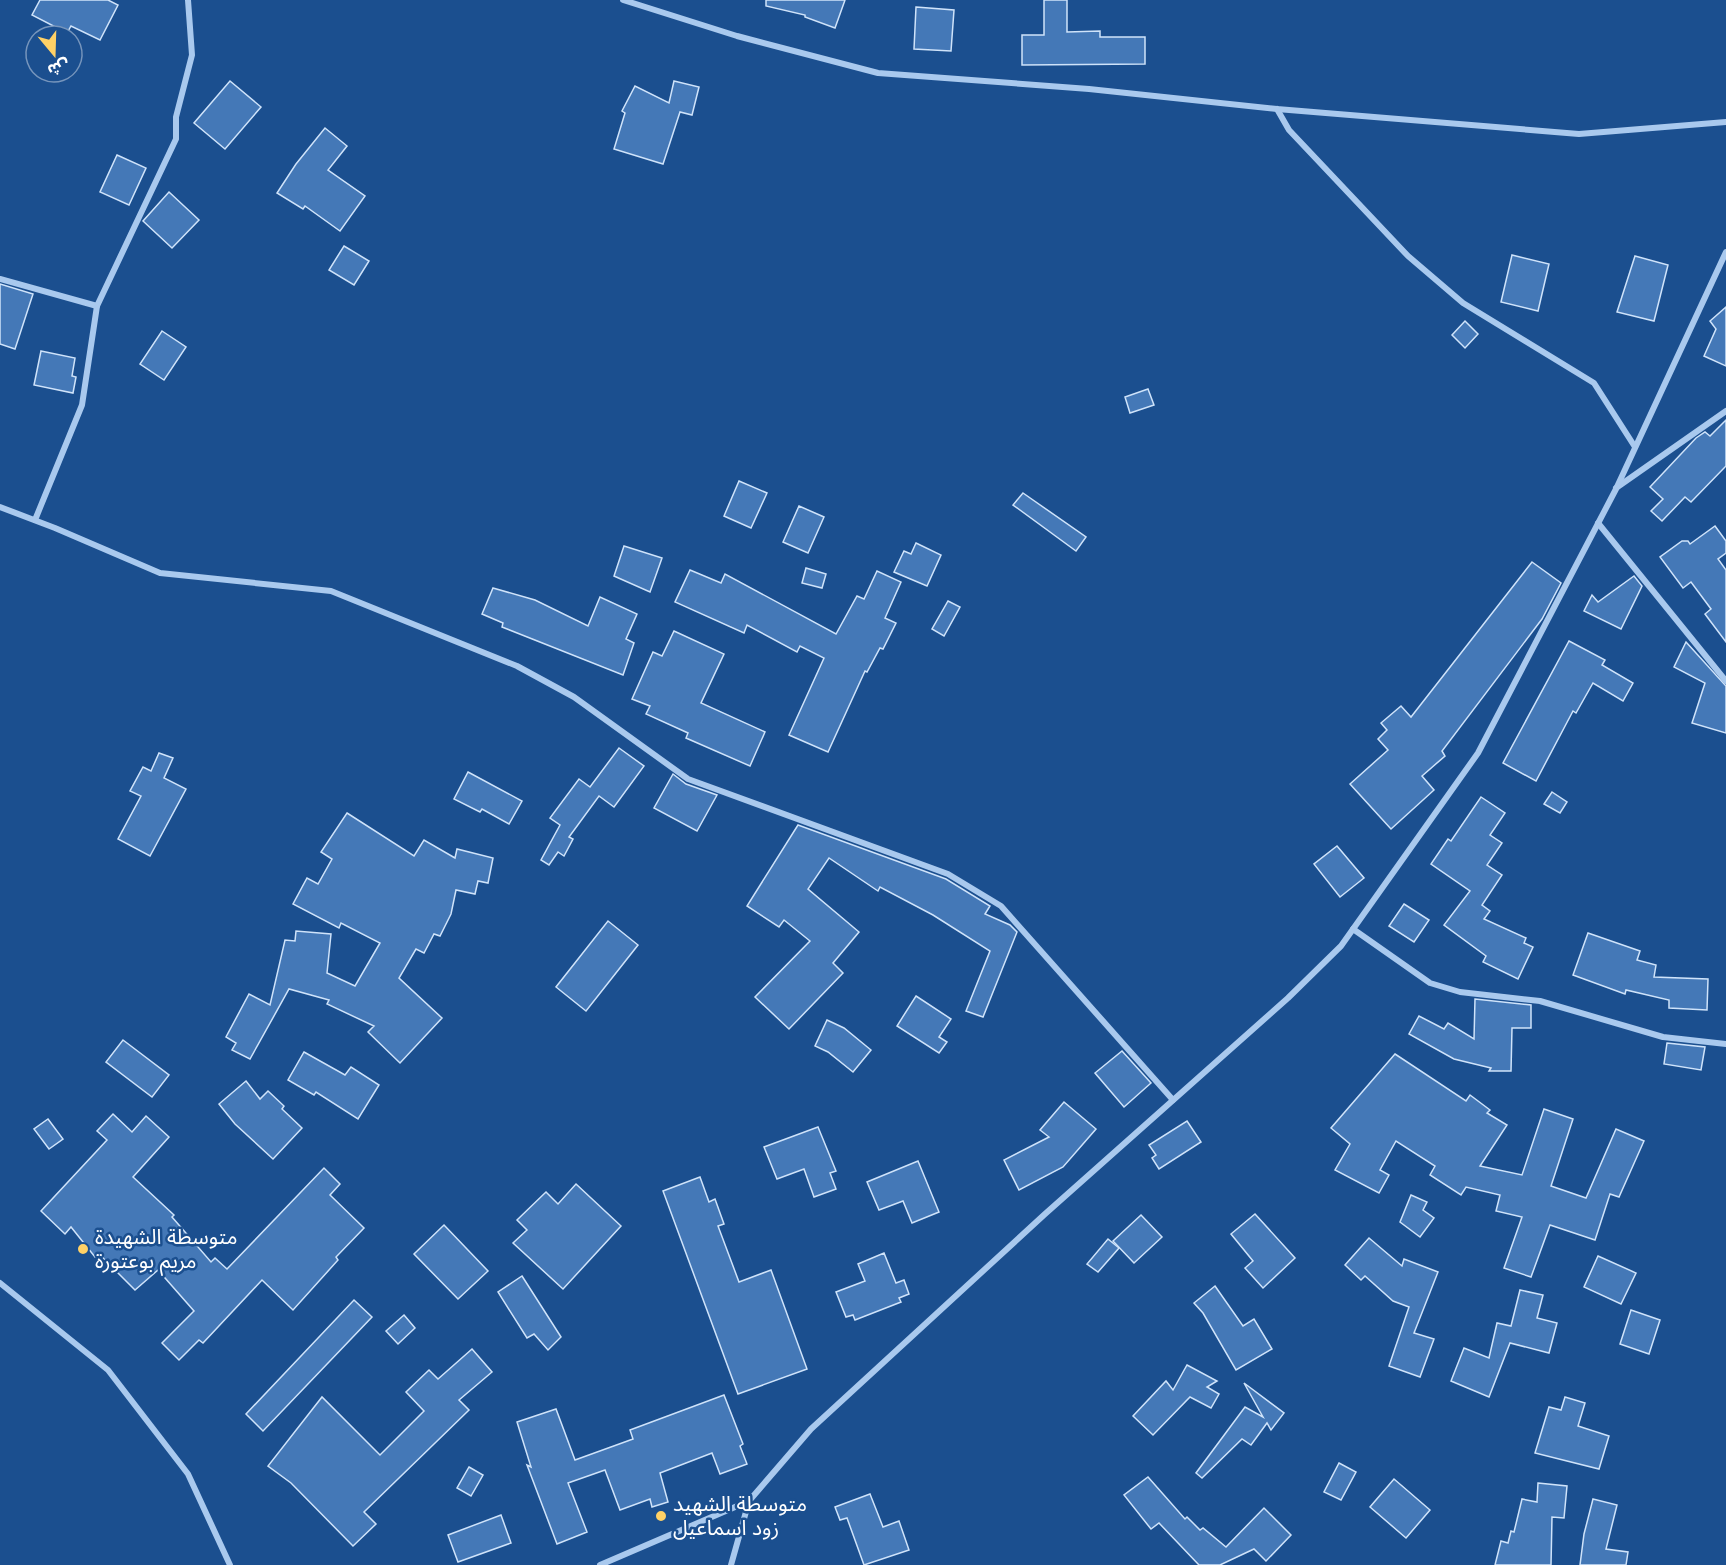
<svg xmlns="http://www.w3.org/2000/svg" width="1726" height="1565" font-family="Poppins,'Noto Sans Arabic',sans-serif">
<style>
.building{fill:#4478b7;stroke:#cfe3fa;stroke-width:1.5}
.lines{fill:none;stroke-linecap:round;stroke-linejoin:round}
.street{stroke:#a9c9ee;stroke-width:6}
.poi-dot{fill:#ffd166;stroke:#1b4f8f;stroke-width:2}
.labels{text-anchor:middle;stroke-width:5;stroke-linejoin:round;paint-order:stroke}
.poi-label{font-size:21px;fill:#fff;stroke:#1b4f8f;text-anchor:start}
</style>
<rect width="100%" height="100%" fill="#1b4f8f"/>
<g class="building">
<polygon points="40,0 108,0 118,5 100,40 71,26 67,33 32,15"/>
<polygon points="766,0 845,0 835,28 805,17 805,15 766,6"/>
<polygon points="1044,0 1067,0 1067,32 1100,31 1100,37 1145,37 1145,64 1022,65 1022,35 1044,35"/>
<polygon points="916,7 954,10 951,51 914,49"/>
<polygon points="230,81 261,107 225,149 194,123"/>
<polygon points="674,81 699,87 692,115 680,112 663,164 614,149 625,113 622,111 635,86 669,103"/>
<polygon points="325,128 347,146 328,170 365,196 340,231 305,206 303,209 277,193 296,164"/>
<polygon points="117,155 146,168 129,205 100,192"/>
<polygon points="169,192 199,220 172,248 143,221"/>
<polygon points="344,246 369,261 354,285 329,270"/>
<polygon points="1512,255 1549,264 1538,311 1501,302"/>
<polygon points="1635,256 1668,265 1654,321 1617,312"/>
<polygon points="0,284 33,294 15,349 0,344"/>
<polygon points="1726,307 1726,366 1704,356 1716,329 1710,321"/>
<polygon points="1465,321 1478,334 1465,348 1452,335"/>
<polygon points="162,331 186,347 164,380 140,364"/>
<polygon points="41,351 75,358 72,376 76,377 73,393 34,385"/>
<polygon points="1148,389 1154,405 1130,413 1125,397"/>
<polygon points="1726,420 1726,466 1691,502 1685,497 1662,521 1651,511 1663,499 1650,487 1696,438 1705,432 1710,436"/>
<polygon points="739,481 767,493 751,528 724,516"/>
<polygon points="1023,493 1086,537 1076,551 1013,505"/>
<polygon points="799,506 824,517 808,553 783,542"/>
<polygon points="1715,526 1726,541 1726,553 1718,559 1726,570 1726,642 1705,614 1711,609 1691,582 1683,588 1660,557 1682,541 1688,541 1690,544"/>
<polygon points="916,543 941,555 927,586 894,572 904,551 911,554"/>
<polygon points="624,546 662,558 650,592 614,576"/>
<polygon points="1532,562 1561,583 1542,619 1442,751 1445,756 1422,776 1434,790 1391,829 1350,784 1388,750 1378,739 1387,730 1381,723 1401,706 1411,717"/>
<polygon points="806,568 826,574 822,588 802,583"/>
<polygon points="690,570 721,583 725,574 836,634 857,596 864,599 877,571 901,582 885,618 896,623 883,649 880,648 867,672 865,671 828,752 789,735 824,658 800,646 797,652 747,625 744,633 675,602"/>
<polygon points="1634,576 1642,586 1621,629 1584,611 1592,595 1598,602"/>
<polygon points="493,588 535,600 588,626 600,597 637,614 626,639 634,643 623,675 502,627 503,623 482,614"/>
<polygon points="948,601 960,607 944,636 932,629"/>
<polygon points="674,631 724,654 701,703 765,732 750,766 686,738 688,733 646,714 650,706 632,699 653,652 662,656"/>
<polygon points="1569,641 1605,660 1602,665 1633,683 1623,701 1593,683 1576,713 1573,711 1536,781 1503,763"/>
<polygon points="1686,642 1726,686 1726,733 1692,723 1705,683 1674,667"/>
<polygon points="619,748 644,766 614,807 599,796 569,837 573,839 564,856 558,852 549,865 541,860 560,825 550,818 579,779 590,787"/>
<polygon points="159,753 173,758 164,778 186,789 150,856 118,839 141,796 130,791 143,767 151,771"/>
<polygon points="468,772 522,801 509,824 482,809 480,812 454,799"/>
<polygon points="673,774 686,784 717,795 697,831 654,808"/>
<polygon points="1552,792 1567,802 1560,813 1544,804"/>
<polygon points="1481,797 1505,813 1490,835 1502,843 1487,865 1502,875 1482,905 1490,911 1484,919 1526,938 1524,943 1533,947 1518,979 1483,962 1486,956 1444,925 1470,891 1431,864 1448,839 1451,841"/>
<polygon points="347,813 414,856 424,840 455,858 457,849 493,858 488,883 478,881 475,894 456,890 451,914 440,936 434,934 424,953 416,949 399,978 442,1018 400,1063 368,1032 374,1026 327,1004 329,1000 289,989 250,1059 232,1050 236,1043 226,1037 249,994 270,1005 285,940 295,941 296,931 331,934 327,973 355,986 380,943 341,923 339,928 293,904 307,878 318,884 332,859 321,852"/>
<polygon points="798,825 946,879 990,906 985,914 1010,925 1017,932 983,1017 966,1011 990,951 933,915 880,887 878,891 829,858 808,889 859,932 833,963 843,973 789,1029 755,997 810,941 784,920 779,927 747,906"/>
<polygon points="1337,846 1364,878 1340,897 1314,864"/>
<polygon points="1404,904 1429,920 1414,942 1389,926"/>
<polygon points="608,921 638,945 586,1011 556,987"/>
<polygon points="1588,933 1640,951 1637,960 1656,965 1654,977 1708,979 1707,1010 1669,1008 1669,1000 1626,990 1625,994 1573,975"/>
<polygon points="916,996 951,1019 939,1037 947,1042 939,1053 897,1026"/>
<polygon points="1475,999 1531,1005 1531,1028 1512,1028 1511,1071 1489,1071 1491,1068 1454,1059 1409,1034 1419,1016 1444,1029 1448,1023 1474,1039"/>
<polygon points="827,1020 844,1028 871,1050 853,1072 828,1052 815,1046"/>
<polygon points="123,1040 169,1075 152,1097 106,1062"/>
<polygon points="1667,1043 1705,1047 1701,1070 1664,1064"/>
<polygon points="1122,1051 1151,1083 1124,1107 1095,1073"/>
<polygon points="304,1052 345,1075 351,1067 379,1085 358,1119 316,1092 314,1095 288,1080"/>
<polygon points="1395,1054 1466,1101 1470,1095 1490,1110 1487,1113 1507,1125 1480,1166 1522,1175 1544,1109 1573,1119 1551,1186 1586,1198 1616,1129 1644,1141 1619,1197 1610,1194 1595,1240 1550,1225 1531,1277 1504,1268 1522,1217 1496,1211 1500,1195 1466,1187 1461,1195 1430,1175 1435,1166 1396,1141 1380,1170 1389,1175 1379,1193 1335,1170 1350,1144 1331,1128"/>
<polygon points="246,1081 260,1099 268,1091 284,1106 282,1109 302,1128 273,1159 235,1124 219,1104"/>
<polygon points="1064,1102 1096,1129 1063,1167 1019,1190 1004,1160 1049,1137 1040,1130"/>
<polygon points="113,1114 132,1132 146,1116 169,1137 133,1177 174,1215 172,1217 211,1262 215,1258 227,1269 324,1168 340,1184 330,1195 364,1228 336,1257 338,1260 293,1310 262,1280 203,1343 199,1340 179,1360 162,1343 194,1311 158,1270 135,1290 99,1254 95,1257 71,1227 65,1234 41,1211 107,1140 97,1131"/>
<polygon points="48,1119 63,1139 49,1149 34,1129"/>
<polygon points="1187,1121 1201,1142 1159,1169 1152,1158 1156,1155 1149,1145"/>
<polygon points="818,1127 836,1171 830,1173 836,1189 814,1197 804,1169 777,1179 764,1147"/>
<polygon points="918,1161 939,1212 912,1223 903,1201 879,1210 867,1182"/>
<polygon points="700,1177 709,1202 715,1199 724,1224 718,1226 739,1282 771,1270 807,1369 738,1394 663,1191"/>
<polygon points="576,1184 621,1226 563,1289 513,1243 527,1230 517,1220 546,1192 558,1204"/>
<polygon points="1411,1195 1427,1202 1423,1210 1434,1218 1420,1237 1400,1222"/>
<polygon points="1255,1214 1295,1258 1263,1288 1245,1268 1253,1261 1231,1234"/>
<polygon points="1141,1215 1162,1237 1134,1263 1113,1241"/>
<polygon points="444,1225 488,1271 458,1299 414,1254"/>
<polygon points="1369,1238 1402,1266 1404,1259 1438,1272 1414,1333 1434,1339 1420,1377 1389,1366 1409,1307 1393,1301 1365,1276 1361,1280 1345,1265"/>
<polygon points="1108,1239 1119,1248 1098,1272 1087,1264"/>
<polygon points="884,1253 896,1283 904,1280 909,1294 899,1298 901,1302 855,1320 853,1315 846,1317 836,1292 865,1281 858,1264"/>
<polygon points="1598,1256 1636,1273 1621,1304 1584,1287"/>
<polygon points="522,1276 561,1337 548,1350 534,1334 527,1338 498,1292"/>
<polygon points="1215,1286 1243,1326 1254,1319 1272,1349 1236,1370 1203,1313 1194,1303"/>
<polygon points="1520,1290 1543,1295 1537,1318 1557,1323 1549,1353 1510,1343 1489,1397 1451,1381 1464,1348 1489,1358 1497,1323 1511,1326"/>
<polygon points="354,1300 372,1317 263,1431 246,1414"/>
<polygon points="1631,1310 1660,1320 1649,1354 1620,1344"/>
<polygon points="404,1315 415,1328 398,1344 386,1331"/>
<polygon points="472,1349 492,1372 459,1400 469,1410 364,1512 376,1524 353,1546 291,1483 268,1466 322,1397 380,1455 424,1411 406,1392 429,1370 438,1379"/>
<polygon points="1187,1365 1217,1381 1207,1387 1219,1394 1211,1408 1190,1397 1153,1435 1133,1416 1166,1381 1173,1390"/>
<polygon points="1244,1383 1284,1413 1271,1430 1267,1423 1251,1445 1242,1439 1202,1478 1196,1473 1245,1407 1263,1417"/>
<polygon points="724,1395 743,1444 740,1446 747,1464 720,1474 712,1453 660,1473 668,1502 652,1507 650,1499 620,1510 605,1470 568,1483 587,1532 557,1544 527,1465 531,1467 517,1422 556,1409 575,1460 633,1439 630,1430"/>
<polygon points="1565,1397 1585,1403 1578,1426 1609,1436 1599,1469 1535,1453 1549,1407 1561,1410"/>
<polygon points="1339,1463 1356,1472 1341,1500 1324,1492"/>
<polygon points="469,1467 483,1475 471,1496 457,1488"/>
<polygon points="1148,1477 1185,1519 1187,1517 1200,1530 1203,1528 1226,1547 1264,1508 1291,1535 1266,1561 1254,1549 1220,1565 1199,1565 1159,1523 1151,1529 1124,1495"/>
<polygon points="1394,1479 1430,1510 1406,1538 1370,1507"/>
<polygon points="1538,1483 1567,1486 1564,1518 1552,1517 1551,1565 1495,1565 1501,1541 1508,1543 1511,1531 1514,1532 1522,1499 1537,1502"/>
<polygon points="870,1494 883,1527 899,1521 909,1550 864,1565 847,1518 840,1520 835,1507"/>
<polygon points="1593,1499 1617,1505 1606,1549 1628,1552 1626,1565 1580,1565 1584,1534"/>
<polygon points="501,1515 511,1543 458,1562 448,1535"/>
</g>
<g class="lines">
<g class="street">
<polyline points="623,0 737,36 878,73 1089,89 1277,109 1579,134 1726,122"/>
<polyline points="1277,109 1289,130 1408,256 1463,303 1594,383 1635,447"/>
<polyline points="0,279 97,306"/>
<polyline points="1616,488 1726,411"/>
<polyline points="0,507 55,528 160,573 331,591 517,666 574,697 688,779 948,874 1001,906 1173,1100"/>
<polyline points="35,520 82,405 97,306 176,139 176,117 192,55 188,0"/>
<polyline points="1598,523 1726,681"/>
<polyline points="1353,929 1430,983 1460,992 1540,1001 1663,1037 1726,1044"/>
<polyline points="0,1283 108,1370 188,1474 230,1565"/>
<polyline points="600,1565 749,1501"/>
<polyline points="731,1565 749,1501 811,1429 1045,1214 1288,998 1341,946 1478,753 1616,489 1726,252"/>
</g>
</g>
<g class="poi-dot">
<circle cx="83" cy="1249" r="6"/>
<circle cx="661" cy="1516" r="6"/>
</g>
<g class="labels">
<g class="poi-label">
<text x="95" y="1244">متوسطة الشهيدة<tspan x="95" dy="24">مريم بوعتورة</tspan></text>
<text x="673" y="1511">متوسطة الشهيد<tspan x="673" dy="24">زود اسماعيل</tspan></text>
</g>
</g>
<g transform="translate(54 54) rotate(161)"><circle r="28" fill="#1b4f8f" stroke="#7695bc" stroke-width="1.5"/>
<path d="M0-4.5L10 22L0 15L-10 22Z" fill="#ffd166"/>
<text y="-9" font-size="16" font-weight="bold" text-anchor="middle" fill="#ffffff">ش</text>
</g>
</svg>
